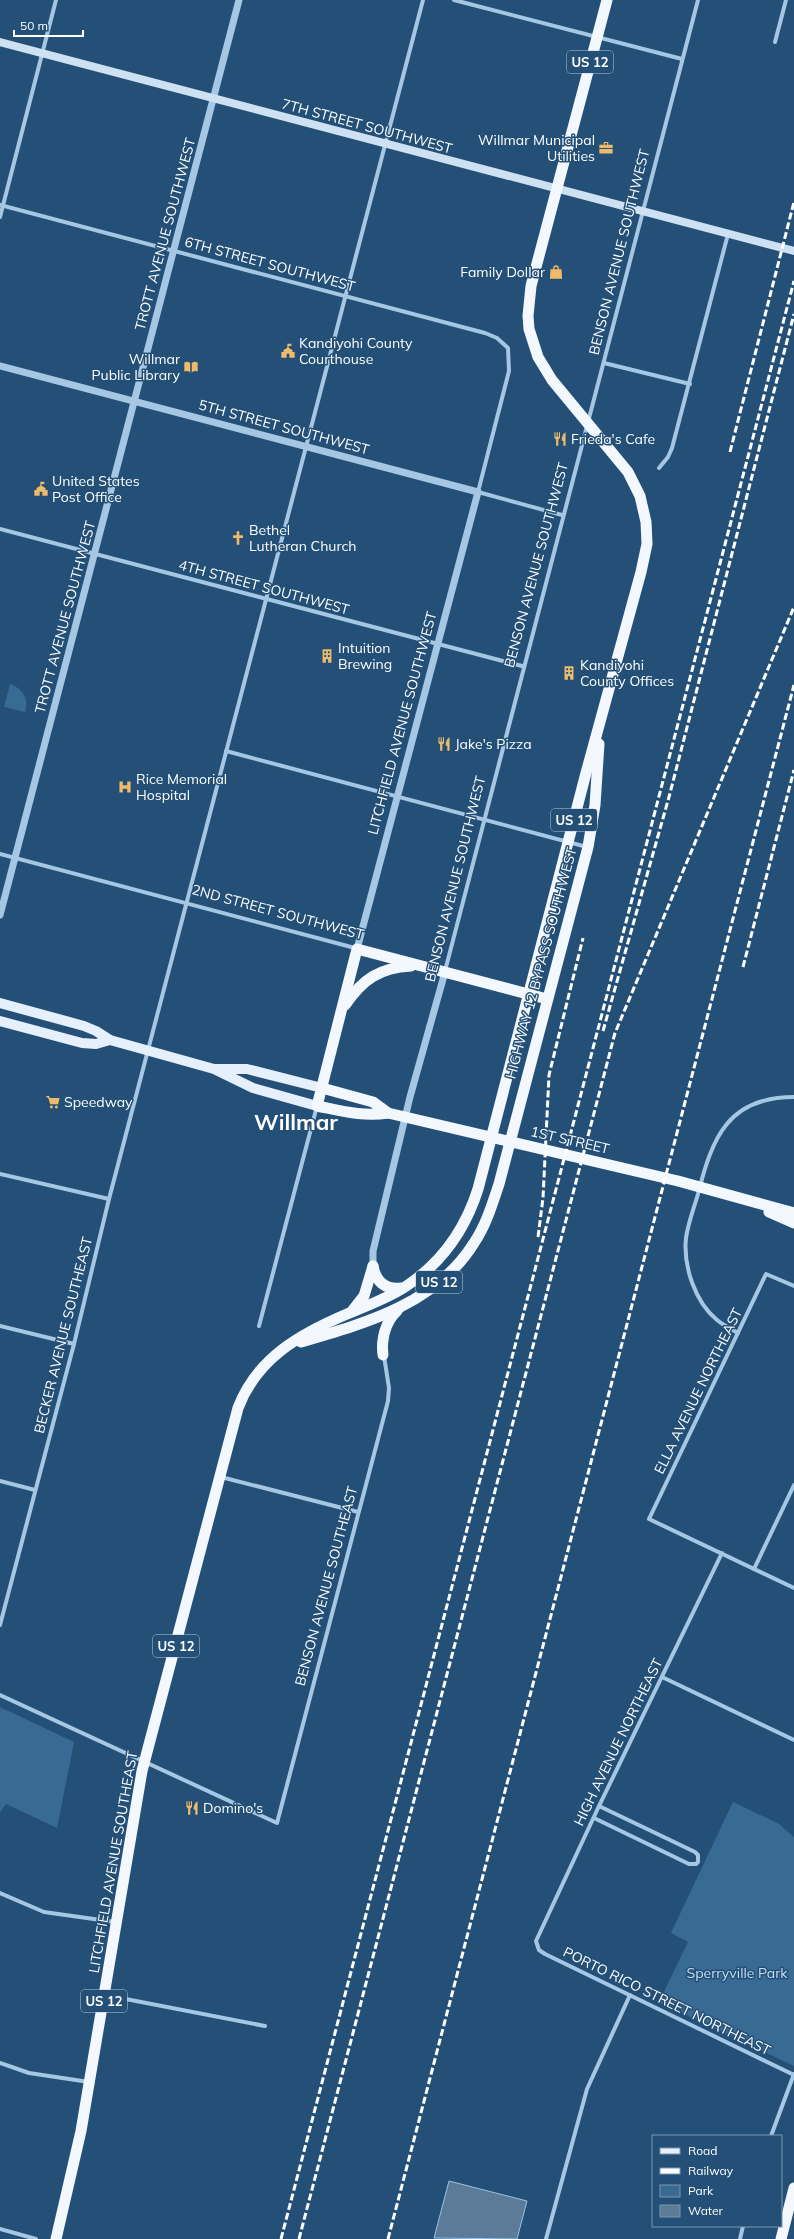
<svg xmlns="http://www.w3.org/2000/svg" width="794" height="2239" font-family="Mulish,sans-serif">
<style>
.green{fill:#386a94}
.water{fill:#5b7b98;stroke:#9ac3e4}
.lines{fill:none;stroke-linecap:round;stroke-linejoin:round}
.minor{stroke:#a5c7e3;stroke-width:4}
.tertiary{stroke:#a5c7e3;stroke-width:7}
.secondary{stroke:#cee1f3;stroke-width:8}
.primary{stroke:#e5f0fc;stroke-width:10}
.trunk{stroke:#f2f8fe;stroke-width:11}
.rail{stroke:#fff;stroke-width:3;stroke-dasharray:7 3;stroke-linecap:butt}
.labels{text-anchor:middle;stroke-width:3;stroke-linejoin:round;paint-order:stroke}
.shield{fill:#245077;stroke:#bdcad6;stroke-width:1}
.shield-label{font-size:13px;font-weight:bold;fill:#fff}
.street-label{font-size:14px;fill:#fff;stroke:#245077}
.poi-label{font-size:14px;fill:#fff;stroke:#245077;text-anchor:start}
.park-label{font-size:14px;fill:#c8dff3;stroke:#245077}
.town-label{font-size:22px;font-weight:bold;fill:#fff;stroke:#245077}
</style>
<rect width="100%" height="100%" fill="#245077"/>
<g class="green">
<path d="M10 684C23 689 29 698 25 712L4 707Z"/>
<polygon points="0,1707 74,1742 57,1828 6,1804 0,1813"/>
<polygon points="733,1802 779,1824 794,1837 794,2066 659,2002 688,1942 671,1933"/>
</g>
<polygon class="water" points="449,2181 527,2201 517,2239 434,2238"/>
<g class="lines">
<g class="minor">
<polyline points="454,0 682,59"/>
<polyline points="775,42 786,0"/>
<polyline points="0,205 485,333 497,338 508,348 509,371 478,492 562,515"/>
<polyline points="0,217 56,0"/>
<polyline points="604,363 690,384"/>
<polyline points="659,468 668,457 672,448 728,234"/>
<polyline points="0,529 522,666"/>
<polyline points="226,751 587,847"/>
<polyline points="0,854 355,948"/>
<path d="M445 971C527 647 614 324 698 0"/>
<polyline points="0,1174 109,1199"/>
<polyline points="794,1286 766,1274 649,1519 794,1588"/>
<polyline points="0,1326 74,1344"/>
<polyline points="259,1326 317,1106"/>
<path d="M738 1333C731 1329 723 1325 717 1320 695 1302 683 1266 686 1238 688 1223 694 1208 698 1194 712 1138 728 1097 794 1097"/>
<polyline points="221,1477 358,1512"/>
<polyline points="0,1481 35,1490"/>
<polyline points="722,1553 599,1806 536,1941 539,1950 545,1954 794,2075"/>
<polyline points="754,1569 794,1485"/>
<polyline points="0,1625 74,1344 109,1199 423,0"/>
<polyline points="662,1677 794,1740"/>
<polyline points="0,1695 277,1823 388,1401 389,1388 384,1356"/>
<polyline points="594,1818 689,1864 696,1864 698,1862 698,1855 695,1852 599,1806"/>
<polyline points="0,1893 44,1912 115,1922"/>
<polyline points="105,1995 265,2026"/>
<polyline points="0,2063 29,2073 89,2082"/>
<polyline points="771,2136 794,2074"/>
<polyline points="0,2229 36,2239"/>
<polyline points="546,2239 587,2089 630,1995"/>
<polyline points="740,2239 743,2226"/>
</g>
<g class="tertiary">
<polyline points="0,366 478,492 357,949"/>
<polyline points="0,915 239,0"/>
<polyline points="373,1266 373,1251 410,1097 445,972"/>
</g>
<polyline class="secondary" points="0,42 794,251"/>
<g class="primary">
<polyline points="0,1003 84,1026 96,1031 110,1040 214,1069 253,1088 317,1106"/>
<polyline points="0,1021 82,1043 96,1044 110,1040"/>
<polyline points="215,1069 247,1069 322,1088"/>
</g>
<g class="trunk">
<path d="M547 999 357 949 317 1106C342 1111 363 1117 388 1113L678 1181 794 1213"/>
<path d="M345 1005C363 979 379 968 411 966"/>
<polyline points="322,1088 373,1102 388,1113"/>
<polyline points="769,1212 794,1223"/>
<path d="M373 1266C376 1282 385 1290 401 1288"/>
<polyline points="353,1310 364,1296 373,1266"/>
<path d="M301 1342C366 1323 436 1304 474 1243 486 1225 492 1205 499 1184L588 847 595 805 599 744"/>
<path d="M383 1355C381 1340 385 1322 397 1311"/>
<path d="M56 2239 81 2131 142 1771 238 1408C257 1358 300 1334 347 1314 367 1306 388 1298 405 1287 442 1263 465 1230 478 1189L586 773 641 572 647 544 646 522 640 496 628 472 552 380 538 357 529 329 528 316 531 286 607 0"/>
<polyline points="781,2239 794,2188"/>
</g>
<g class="rail">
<polyline points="730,452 794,202"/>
<polyline points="743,967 794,770"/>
<polyline points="603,1031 669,797 794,314"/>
<polyline points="538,1237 543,1198 549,1075 583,938"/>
<polyline points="281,2239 794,281"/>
<polyline points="299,2239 615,1033 794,607"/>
<polyline points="388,2239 794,685"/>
</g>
</g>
<defs>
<symbol id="office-bare" viewBox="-9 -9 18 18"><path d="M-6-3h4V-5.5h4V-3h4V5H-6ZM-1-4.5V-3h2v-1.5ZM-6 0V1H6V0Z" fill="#edbb6a" stroke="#245077" stroke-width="2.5" paint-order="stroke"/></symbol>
<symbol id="shop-bare" viewBox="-9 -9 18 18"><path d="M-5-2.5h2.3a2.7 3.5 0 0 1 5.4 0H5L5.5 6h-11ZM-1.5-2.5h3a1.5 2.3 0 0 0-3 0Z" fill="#edbb6a" stroke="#245077" stroke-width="2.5" paint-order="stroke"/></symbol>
<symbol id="civic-bare" viewBox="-9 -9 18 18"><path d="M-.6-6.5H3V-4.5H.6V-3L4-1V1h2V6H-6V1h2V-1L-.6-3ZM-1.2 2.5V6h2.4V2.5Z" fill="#edbb6a" stroke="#245077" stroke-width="2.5" paint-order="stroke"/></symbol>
<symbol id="library-bare" viewBox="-9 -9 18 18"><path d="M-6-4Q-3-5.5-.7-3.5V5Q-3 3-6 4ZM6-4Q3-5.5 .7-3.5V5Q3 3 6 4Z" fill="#edbb6a" stroke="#245077" stroke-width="2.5" paint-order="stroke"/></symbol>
<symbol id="restaurant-bare" viewBox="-9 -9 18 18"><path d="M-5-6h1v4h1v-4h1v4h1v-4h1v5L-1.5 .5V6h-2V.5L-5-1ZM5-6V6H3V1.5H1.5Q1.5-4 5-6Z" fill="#edbb6a" stroke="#245077" stroke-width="2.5" paint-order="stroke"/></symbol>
<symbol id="church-bare" viewBox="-9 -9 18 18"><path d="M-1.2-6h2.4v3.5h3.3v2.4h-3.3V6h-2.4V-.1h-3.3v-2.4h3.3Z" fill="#edbb6a" stroke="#245077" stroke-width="2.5" paint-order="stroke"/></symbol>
<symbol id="building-bare" viewBox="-9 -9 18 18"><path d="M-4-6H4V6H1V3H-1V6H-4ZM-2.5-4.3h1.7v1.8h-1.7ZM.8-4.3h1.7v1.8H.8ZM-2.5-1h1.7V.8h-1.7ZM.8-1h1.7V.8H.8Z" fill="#edbb6a" stroke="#245077" stroke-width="2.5" paint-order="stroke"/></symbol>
<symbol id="hospital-bare" viewBox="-9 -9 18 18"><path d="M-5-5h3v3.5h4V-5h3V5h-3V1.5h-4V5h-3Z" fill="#edbb6a" stroke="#245077" stroke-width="2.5" paint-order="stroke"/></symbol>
<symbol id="supermarket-bare" viewBox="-9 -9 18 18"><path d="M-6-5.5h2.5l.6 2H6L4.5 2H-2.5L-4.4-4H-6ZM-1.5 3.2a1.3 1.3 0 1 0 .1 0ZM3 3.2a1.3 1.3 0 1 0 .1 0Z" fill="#edbb6a" stroke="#245077" stroke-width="2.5" paint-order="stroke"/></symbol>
</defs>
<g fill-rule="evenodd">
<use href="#office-bare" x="596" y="138" width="20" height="20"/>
<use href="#shop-bare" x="546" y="262" width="20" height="20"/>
<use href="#civic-bare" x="278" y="341" width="20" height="20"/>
<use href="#library-bare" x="181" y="357" width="20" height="20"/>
<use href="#restaurant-bare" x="550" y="429" width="20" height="20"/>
<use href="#civic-bare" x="31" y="479" width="20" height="20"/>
<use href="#church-bare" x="228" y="528" width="20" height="20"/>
<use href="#building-bare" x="317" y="646" width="20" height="20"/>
<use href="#building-bare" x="559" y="663" width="20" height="20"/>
<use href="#restaurant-bare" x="434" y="734" width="20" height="20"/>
<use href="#hospital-bare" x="115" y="777" width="20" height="20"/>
<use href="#supermarket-bare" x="43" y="1092" width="20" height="20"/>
<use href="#restaurant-bare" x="182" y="1798" width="20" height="20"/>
</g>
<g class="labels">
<g class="shield">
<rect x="567" y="51" width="46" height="22" rx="3"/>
<rect x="551" y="809" width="46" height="22" rx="3"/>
<rect x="416" y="1271" width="46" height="22" rx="3"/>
<rect x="153" y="1635" width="46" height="22" rx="3"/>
<rect x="81" y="1990" width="46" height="22" rx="3"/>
</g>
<g class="shield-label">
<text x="590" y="67">US 12</text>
<text x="574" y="825">US 12</text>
<text x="439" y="1287">US 12</text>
<text x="176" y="1651">US 12</text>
<text x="104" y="2006">US 12</text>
</g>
<g class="street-label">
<text transform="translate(367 126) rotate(15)" y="5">7TH STREET SOUTHWEST</text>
<text transform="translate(165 234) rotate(-75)" y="5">TROTT AVENUE SOUTHWEST</text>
<text transform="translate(619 252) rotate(-76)" y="5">BENSON AVENUE SOUTHWEST</text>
<text transform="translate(270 264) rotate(15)" y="5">6TH STREET SOUTHWEST</text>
<text transform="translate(284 427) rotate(15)" y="5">5TH STREET SOUTHWEST</text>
<text transform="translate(536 565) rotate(-75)" y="5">BENSON AVENUE SOUTHWEST</text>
<text transform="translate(264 587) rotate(15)" y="5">4TH STREET SOUTHWEST</text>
<text transform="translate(65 617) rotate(-75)" y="5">TROTT AVENUE SOUTHWEST</text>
<text transform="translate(402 723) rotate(-75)" y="5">LITCHFIELD AVENUE SOUTHWEST</text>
<text transform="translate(455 879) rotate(-76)" y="5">BENSON AVENUE SOUTHWEST</text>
<text transform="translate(278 912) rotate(15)" y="5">2ND STREET SOUTHWEST</text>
<text transform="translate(541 963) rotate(-75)" y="5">HIGHWAY 12 BYPASS SOUTHWEST</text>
<text transform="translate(570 1140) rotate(13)" y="5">1ST STREET</text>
<text transform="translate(63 1335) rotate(-76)" y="5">BECKER AVENUE SOUTHEAST</text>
<text transform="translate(698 1391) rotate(-64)" y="5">ELLA AVENUE NORTHEAST</text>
<text transform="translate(326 1586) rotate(-75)" y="5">BENSON AVENUE SOUTHEAST</text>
<text transform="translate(618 1742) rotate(-64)" y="5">HIGH AVENUE NORTHEAST</text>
<text transform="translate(113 1862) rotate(-80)" y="5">LITCHFIELD AVENUE SOUTHEAST</text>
<text transform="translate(667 2001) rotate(26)" y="5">PORTO RICO STREET NORTHEAST</text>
</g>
<g class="poi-label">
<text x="595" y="145" text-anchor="end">Willmar Municipal<tspan x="595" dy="16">Utilities</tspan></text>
<text x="545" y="277" text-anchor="end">Family Dollar</text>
<text x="299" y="348">Kandiyohi County<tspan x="299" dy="16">Courthouse</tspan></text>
<text x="180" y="364" text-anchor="end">Willmar<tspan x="180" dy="16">Public Library</tspan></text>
<text x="571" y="444">Frieda's Cafe</text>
<text x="52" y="486">United States<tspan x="52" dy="16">Post Office</tspan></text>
<text x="249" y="535">Bethel<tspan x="249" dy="16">Lutheran Church</tspan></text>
<text x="338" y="653">Intuition<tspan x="338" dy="16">Brewing</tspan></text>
<text x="580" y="670">Kandiyohi<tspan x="580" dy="16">County Offices</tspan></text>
<text x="455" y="749">Jake's Pizza</text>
<text x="136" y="784">Rice Memorial<tspan x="136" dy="16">Hospital</tspan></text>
<text x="64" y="1107">Speedway</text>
<text x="203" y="1813">Domino's</text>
</g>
<g class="park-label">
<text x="737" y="1978">Sperryville Park</text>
</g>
<g class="town-label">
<text x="296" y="1130">Willmar</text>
</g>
</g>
<rect x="652" y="2135" width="130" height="92" fill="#245077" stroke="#7c96ad"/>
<rect x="660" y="2148" width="20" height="6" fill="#e5f0fc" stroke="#7c96ad"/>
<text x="688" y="2155" font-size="12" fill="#ffffff">Road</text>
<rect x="660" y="2168" width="20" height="6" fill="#ffffff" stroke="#7c96ad"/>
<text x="688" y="2175" font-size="12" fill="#ffffff">Railway</text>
<rect x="660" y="2185" width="20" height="12" fill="#386a94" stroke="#7c96ad"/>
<text x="688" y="2195" font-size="12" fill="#ffffff">Park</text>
<rect x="660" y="2205" width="20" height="12" fill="#5b7b98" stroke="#7c96ad"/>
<text x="688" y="2215" font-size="12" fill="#ffffff">Water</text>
<path d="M14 30v6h69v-6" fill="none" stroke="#ffffff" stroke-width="2"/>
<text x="20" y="30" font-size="12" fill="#ffffff" stroke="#245077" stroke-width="3" paint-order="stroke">50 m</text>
</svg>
